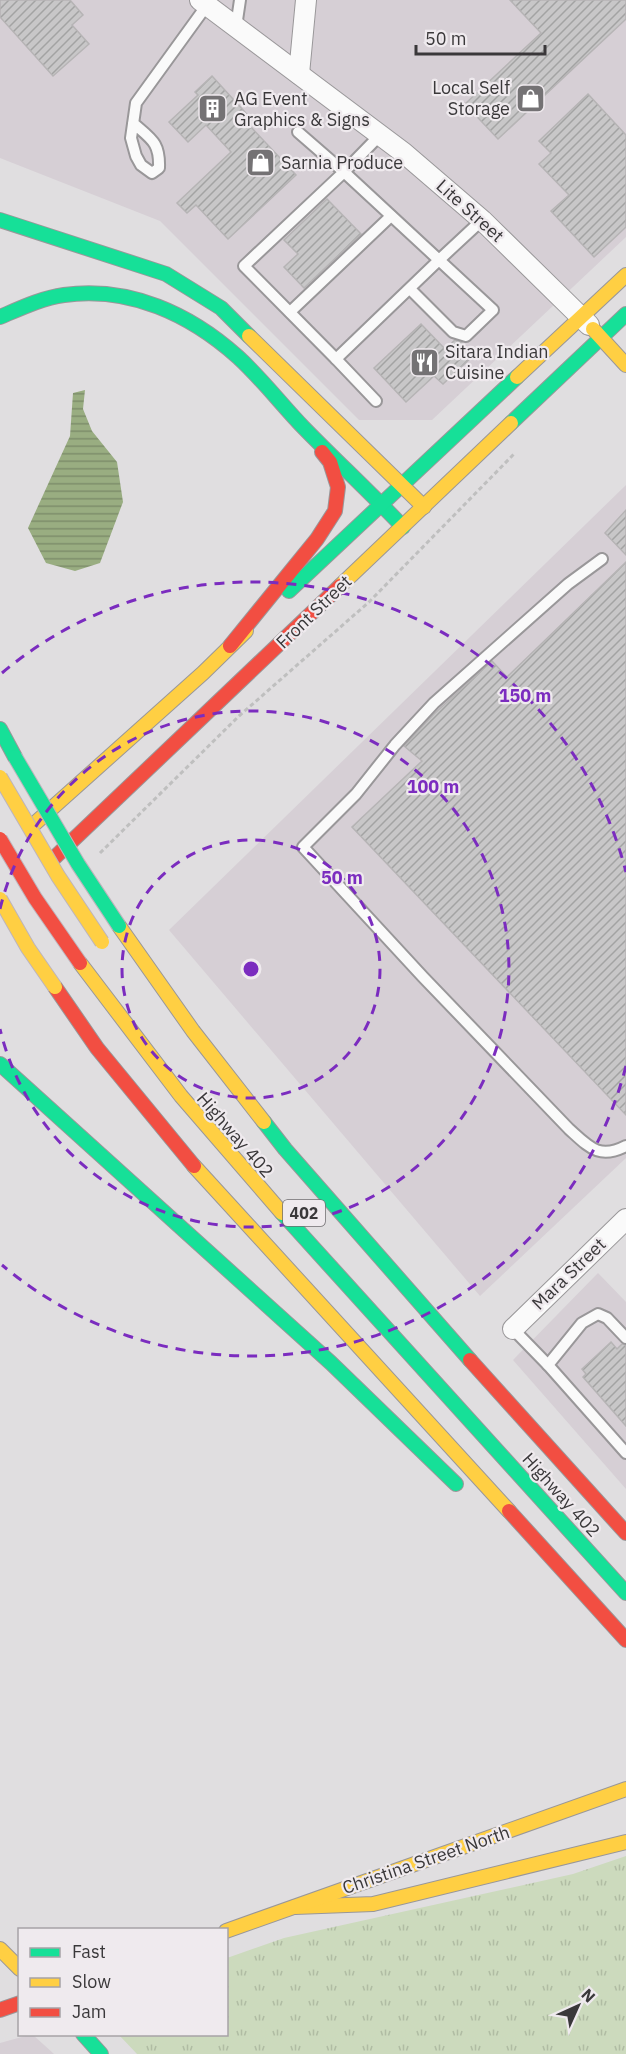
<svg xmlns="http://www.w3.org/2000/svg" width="626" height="2054" font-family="'IBM Plex Sans',sans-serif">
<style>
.built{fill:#d6cfd5}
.park{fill:url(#park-tufts)}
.water{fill:url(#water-rules)}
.building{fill:url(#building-hatch);stroke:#b6b4b5;stroke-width:1.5}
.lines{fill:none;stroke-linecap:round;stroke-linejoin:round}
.lane-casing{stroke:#999799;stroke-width:14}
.street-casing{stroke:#999799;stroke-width:22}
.fast-casing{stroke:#999799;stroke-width:16}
.slow-casing{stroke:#999799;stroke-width:16}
.jam-casing{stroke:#999799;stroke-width:16}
.path{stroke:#bfbfbf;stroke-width:3;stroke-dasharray:4.5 3;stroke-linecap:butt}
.lane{stroke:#fafafa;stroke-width:10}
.street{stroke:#fafafa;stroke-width:20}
.fast{stroke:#16e098;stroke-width:14}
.slow{stroke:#ffcf43;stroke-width:14}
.jam{stroke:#f24e42;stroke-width:14}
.fast-bridge-casing{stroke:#bdb4bc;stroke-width:16;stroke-linecap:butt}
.slow-bridge-casing{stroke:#bdb4bc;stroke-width:16;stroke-linecap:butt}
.jam-bridge-casing{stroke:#bdb4bc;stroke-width:16;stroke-linecap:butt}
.fast-bridge{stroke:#16e098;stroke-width:14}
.slow-bridge{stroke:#ffcf43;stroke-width:14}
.jam-bridge{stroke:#f24e42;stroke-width:14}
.ring{fill:none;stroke:#7b2cbf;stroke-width:3;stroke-dasharray:10 8}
.labels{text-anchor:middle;stroke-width:4.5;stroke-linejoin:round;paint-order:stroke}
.shield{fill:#efeaee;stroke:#706d70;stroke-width:1.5}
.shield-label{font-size:16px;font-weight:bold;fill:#3a383a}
.poi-label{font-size:18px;fill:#3a383a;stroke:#efeaee;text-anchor:start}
.street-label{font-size:18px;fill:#3a383a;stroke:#efeaee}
.centre{fill:#7b2cbf;stroke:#efeaee;stroke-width:3}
.ring-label{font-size:18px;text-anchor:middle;font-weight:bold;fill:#7b2cbf;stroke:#efeaee;stroke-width:4.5;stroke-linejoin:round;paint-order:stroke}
</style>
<defs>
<pattern id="park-tufts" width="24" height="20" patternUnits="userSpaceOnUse" patternTransform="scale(1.5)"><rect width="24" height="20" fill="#ccdabd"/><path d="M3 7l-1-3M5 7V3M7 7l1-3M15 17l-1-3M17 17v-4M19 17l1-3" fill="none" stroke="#b0bca3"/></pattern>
<pattern id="water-rules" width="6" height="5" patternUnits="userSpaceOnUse" patternTransform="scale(1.5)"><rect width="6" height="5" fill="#99ad81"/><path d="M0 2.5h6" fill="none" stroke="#7e8e6b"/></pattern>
<pattern id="building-hatch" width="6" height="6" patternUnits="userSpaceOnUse" patternTransform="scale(1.5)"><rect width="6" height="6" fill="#c8c7c8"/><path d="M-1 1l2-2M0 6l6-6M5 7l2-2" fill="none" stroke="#a3a3a3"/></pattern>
</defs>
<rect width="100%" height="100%" fill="#e0dee0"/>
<g class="built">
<polygon points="0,0 626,0 626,237 432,420 359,420 160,221 0,158"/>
<polygon points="626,485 626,1158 480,1296 169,930"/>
<polygon points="598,1273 626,1302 626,1489 513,1360"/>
<polygon points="29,2035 33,2035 54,2054 0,2054 0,2043"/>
</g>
<polygon class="park" points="626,1856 626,2054 137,2054 119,2035 226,2034 227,1958 284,1938 573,1874"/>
<polygon class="water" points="85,390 83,409 92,431 117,462 123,502 100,563 75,571 46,563 28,528 70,436 73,393"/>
<g class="building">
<polygon points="0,0 70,0 83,15 72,25 89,44 53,76 0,17"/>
<polygon points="510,0 626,0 626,19 498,139 465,104 541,33"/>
<polygon points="212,76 254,122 250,126 296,175 228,239 196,205 187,213 177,203 231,152 206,125 188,142 169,122 198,95 195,92"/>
<polygon points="588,94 626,135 626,227 594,257 551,211 569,195 539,164 551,153 539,141"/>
<polygon points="327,199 361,234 304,288 284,267 298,254 284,240"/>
<polygon points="421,324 445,349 455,340 462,343 474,355 443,384 434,376 406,402 374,368"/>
<polygon points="626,510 626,555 605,533"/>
<polygon points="626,562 626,1115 352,827 422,761 404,746 434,714 492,661 507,677"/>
<polygon points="611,1342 617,1349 622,1344 626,1345 626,1426 583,1377 586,1374 582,1369"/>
</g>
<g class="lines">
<defs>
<g id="lane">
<polyline points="236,27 240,0"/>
<path d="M133 123C151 139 160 142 159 168L152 173 141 165 136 156 131 138 136 103 207 5"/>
<polyline points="298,132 344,172 244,266 336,359 439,260 493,310 466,336 453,332 410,289"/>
<polyline points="380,135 344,172 439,260 482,220"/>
<polyline points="290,312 391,216"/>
<polyline points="336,359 376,401"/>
<path d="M602 559 568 584 434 703 395 745 356 794 303 847 423 977 569 1129C589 1147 599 1160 626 1146"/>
<polyline points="513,1329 548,1365"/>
<polyline points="626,1338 607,1318 598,1314 582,1323 548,1365 626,1453"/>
</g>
<g id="street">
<polyline points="200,0 404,153 482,220 589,325"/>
<polyline points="299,74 306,0"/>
<polyline points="513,1329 626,1219"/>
</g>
<g id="fast">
<polyline points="0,220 166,274 221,308 249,336"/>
<path d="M0 317C21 308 42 298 64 295 130 286 190 314 238 357 262 379 281 404 303 427 336 461 371 493 403 527"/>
<polyline points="511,423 626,314"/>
<polyline points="289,591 517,377"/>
<polyline points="0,729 15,757"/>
<polyline points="0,1064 331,1363 456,1484"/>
<polyline points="264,1122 285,1149 470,1360"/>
<polyline points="282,1213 626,1593"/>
<polyline points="83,2034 101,2054"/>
</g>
<g id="slow">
<polyline points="593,329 626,365"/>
<polyline points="249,336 424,507"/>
<polyline points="517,377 626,275"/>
<polyline points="340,586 511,423"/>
<polyline points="32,826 203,673 246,631"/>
<polyline points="119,926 193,1031 264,1122"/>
<polyline points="80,963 181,1096 282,1213"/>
<polyline points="194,1166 509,1511"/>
<polyline points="295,1907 373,1904 626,1842"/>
<polyline points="226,1931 626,1789"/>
<polyline points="0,1949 20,1969"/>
</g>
<g id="jam">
<polyline points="230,646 317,539 335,511 338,487 330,462 322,452"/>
<polyline points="52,860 340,586"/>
<polyline points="55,987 97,1048 194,1166"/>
<polyline points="470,1360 626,1533"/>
<polyline points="509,1511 626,1640"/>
<polyline points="0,2010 20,2003"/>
</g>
</defs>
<use href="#lane" class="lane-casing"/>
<use href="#street" class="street-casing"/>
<use href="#fast" class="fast-casing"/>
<use href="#slow" class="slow-casing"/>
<use href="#jam" class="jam-casing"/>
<polyline class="path" points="100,853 239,716 369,602 514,454"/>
<use href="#lane" class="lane"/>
<use href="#street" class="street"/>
<use href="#fast" class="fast"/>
<use href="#slow" class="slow"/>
<use href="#jam" class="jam"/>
<defs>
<polyline id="fast-bridge" points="15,757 78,864 119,926"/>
<g id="slow-bridge">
<polyline points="0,777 58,876 102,942"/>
<polyline points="0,899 28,948 55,987"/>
</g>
<polyline id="jam-bridge" points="0,839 35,898 80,963"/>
</defs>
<use href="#fast-bridge" class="fast-bridge-casing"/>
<use href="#slow-bridge" class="slow-bridge-casing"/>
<use href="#jam-bridge" class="jam-bridge-casing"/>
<use href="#fast-bridge" class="fast-bridge"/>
<use href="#slow-bridge" class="slow-bridge"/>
<use href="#jam-bridge" class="jam-bridge"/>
</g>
<g class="ring">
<circle cx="251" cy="969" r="129"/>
<path d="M0 909A258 258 0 1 1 0 1029"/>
<path d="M626 1066A387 387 0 0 1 2 1265M2 673A387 387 0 0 1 626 872"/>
</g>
<defs>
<symbol id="shop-square" viewBox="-11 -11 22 22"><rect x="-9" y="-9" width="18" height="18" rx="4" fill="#747274" stroke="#efeaee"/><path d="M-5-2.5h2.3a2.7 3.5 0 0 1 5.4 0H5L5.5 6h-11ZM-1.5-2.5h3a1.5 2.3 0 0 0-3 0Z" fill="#fff"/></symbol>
<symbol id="building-square" viewBox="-11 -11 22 22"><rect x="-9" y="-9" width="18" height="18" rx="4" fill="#747274" stroke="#efeaee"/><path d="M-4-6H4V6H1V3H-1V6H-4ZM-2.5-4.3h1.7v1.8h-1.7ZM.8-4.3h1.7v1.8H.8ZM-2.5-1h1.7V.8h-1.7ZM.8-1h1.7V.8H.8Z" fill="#fff"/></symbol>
<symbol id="restaurant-square" viewBox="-11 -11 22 22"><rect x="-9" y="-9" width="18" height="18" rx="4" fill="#747274" stroke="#efeaee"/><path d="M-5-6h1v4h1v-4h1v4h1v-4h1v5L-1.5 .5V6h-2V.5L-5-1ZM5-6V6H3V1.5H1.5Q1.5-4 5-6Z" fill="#fff"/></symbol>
</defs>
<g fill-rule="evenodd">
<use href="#shop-square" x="514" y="82" width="33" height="33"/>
<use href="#building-square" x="196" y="92" width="33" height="33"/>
<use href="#shop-square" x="244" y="146" width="33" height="33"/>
<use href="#restaurant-square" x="408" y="346" width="33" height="33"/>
</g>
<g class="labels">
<rect class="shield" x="283" y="1200" width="42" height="26" rx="4.5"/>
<g class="shield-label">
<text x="304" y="1219">402</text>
</g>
<g class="poi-label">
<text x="510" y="94" text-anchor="end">Local Self<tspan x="510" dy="21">Storage</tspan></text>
<text x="234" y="105">AG Event<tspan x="234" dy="21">Graphics &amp; Signs</tspan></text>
<text x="281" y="169">Sarnia Produce</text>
<text x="445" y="358">Sitara Indian<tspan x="445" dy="21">Cuisine</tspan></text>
</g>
<g class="street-label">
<text transform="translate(470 211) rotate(42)" y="6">Lite Street</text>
<text transform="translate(314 612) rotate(-44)" y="6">Front Street</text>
<text transform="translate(235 1135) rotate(49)" y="6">Highway 402</text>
<text transform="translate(569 1274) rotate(-44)" y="6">Mara Street</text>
<text transform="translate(561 1495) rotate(48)" y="6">Highway 402</text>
<text transform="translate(426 1860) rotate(-19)" y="6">Christina Street North</text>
</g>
</g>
<circle cx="251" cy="969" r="9" class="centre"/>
<g class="ring-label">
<text x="525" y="702">150 m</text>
<text x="433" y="793">100 m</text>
<text x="342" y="884">50 m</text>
</g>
<rect x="18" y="1928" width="210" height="108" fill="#efeaee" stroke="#a7a3a6" stroke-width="1.5"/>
<rect x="30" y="1948" width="30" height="9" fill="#16e098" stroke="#a7a3a6" stroke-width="1.5"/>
<text x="72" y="1958" font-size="18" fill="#3a383a">Fast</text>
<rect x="30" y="1978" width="30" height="9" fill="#ffcf43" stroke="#a7a3a6" stroke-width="1.5"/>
<text x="72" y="1988" font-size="18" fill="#3a383a">Slow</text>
<rect x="30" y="2008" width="30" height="9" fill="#f24e42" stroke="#a7a3a6" stroke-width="1.5"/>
<text x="72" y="2018" font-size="18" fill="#3a383a">Jam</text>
<g transform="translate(578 2006) rotate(45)" stroke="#efeaee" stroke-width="4.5" paint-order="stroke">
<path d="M0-4.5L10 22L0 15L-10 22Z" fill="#3a383a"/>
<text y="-9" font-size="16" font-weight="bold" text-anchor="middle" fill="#3a383a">N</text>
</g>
<path d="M416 45v9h129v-9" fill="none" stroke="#3a383a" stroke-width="3"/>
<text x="425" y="45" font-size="18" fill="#3a383a" stroke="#efeaee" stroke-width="4.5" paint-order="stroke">50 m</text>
</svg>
